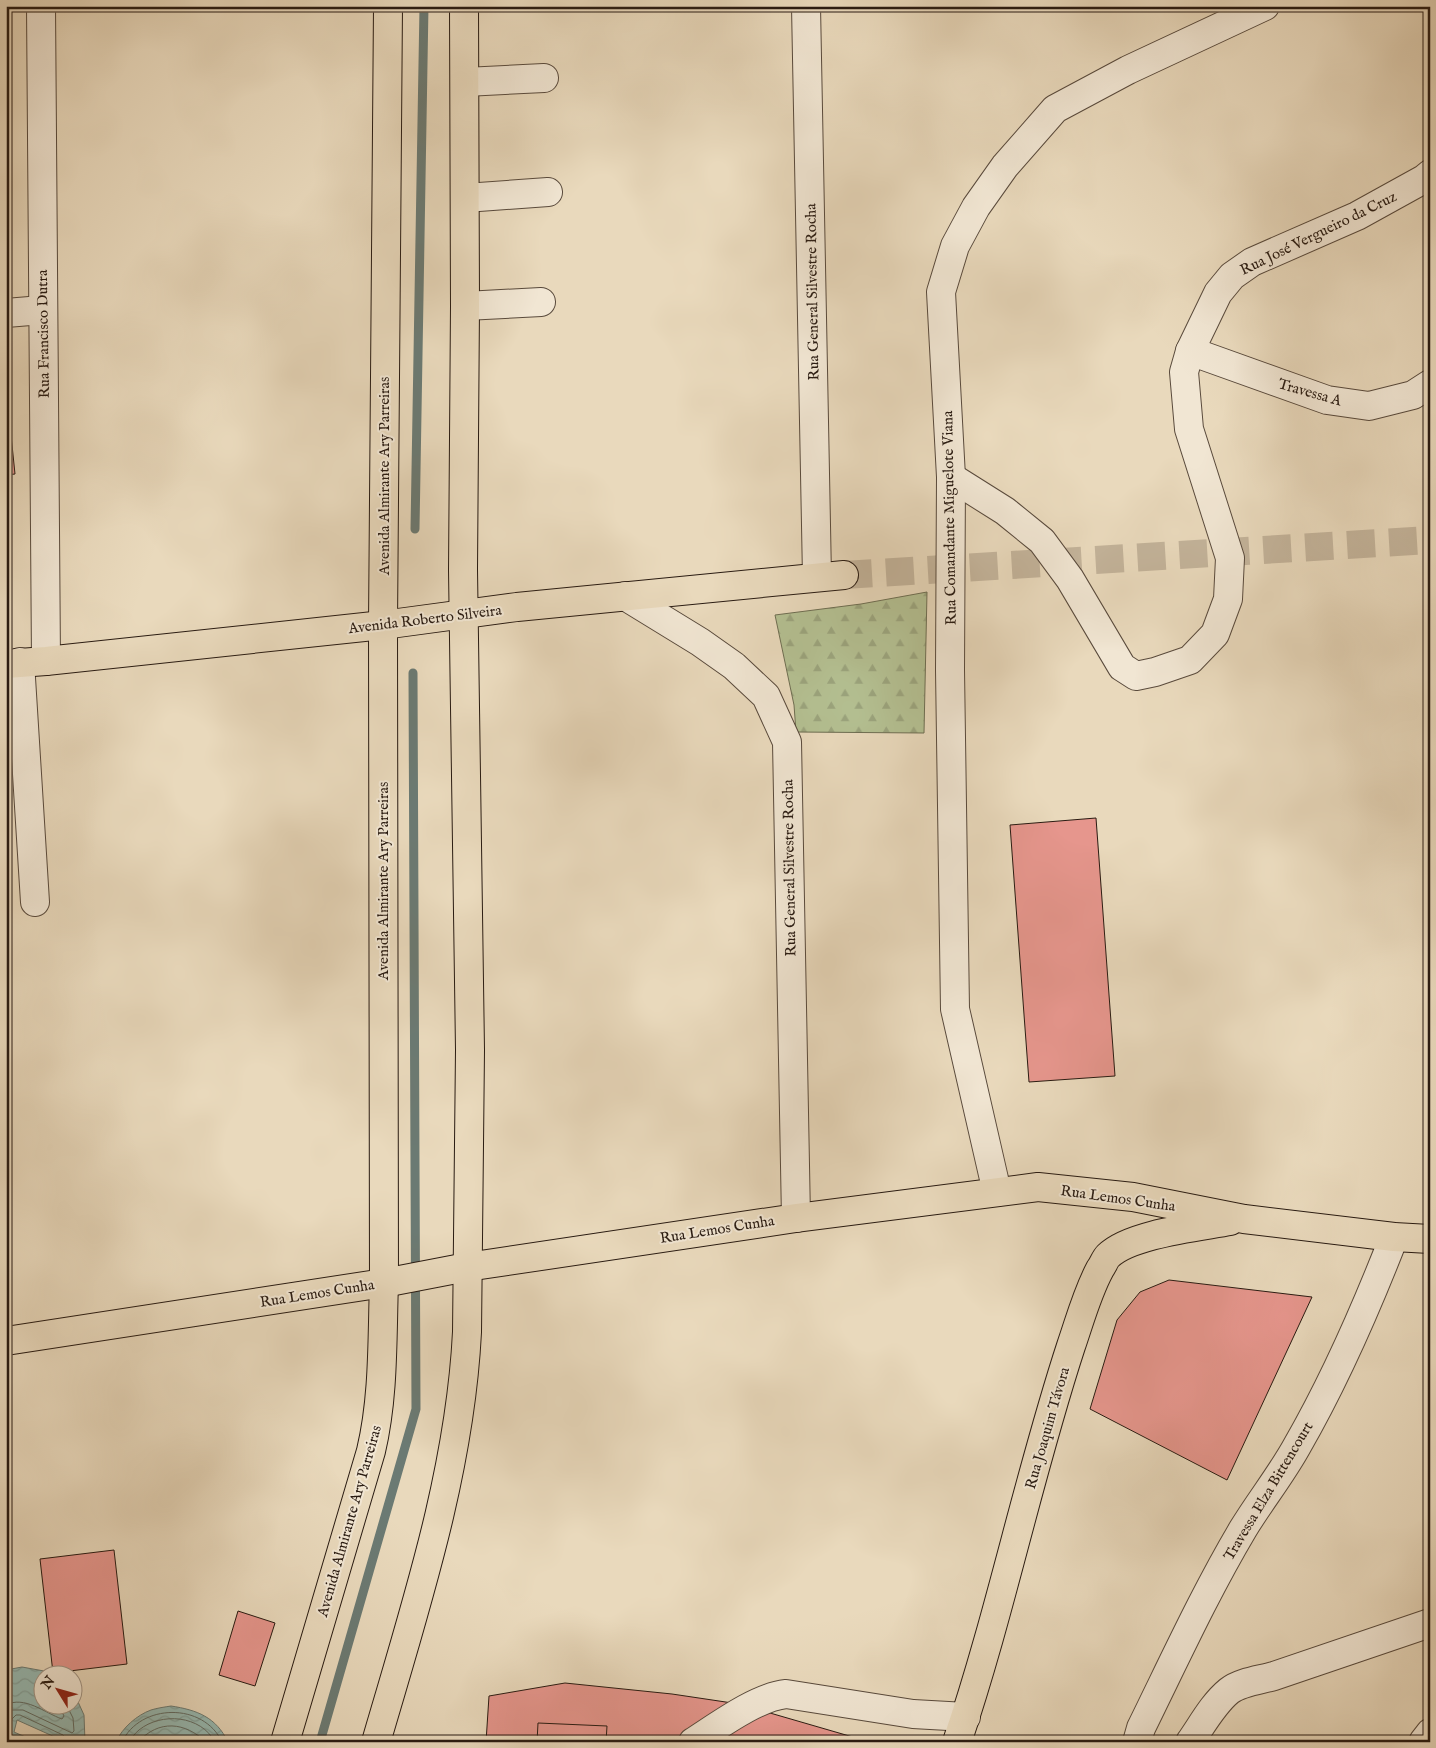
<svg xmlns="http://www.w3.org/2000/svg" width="1436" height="1748" font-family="'IM FELL English',serif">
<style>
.forest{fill:url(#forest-firs);stroke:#6e6e52}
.water{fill:url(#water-waves);stroke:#6b7a73}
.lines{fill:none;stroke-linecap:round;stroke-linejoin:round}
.shore{stroke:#606a62;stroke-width:1}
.stream{stroke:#6b7a73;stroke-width:9}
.building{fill:#e6968d;stroke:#291b12}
.major-tunnel{stroke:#c3b39a;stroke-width:28;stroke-dasharray:28 14;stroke-linecap:butt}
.minor-casing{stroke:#594a3c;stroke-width:30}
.major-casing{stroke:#291b12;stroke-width:30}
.minor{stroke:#f1e6d3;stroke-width:28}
.major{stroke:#e9d9bc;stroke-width:28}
.labels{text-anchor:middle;stroke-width:4;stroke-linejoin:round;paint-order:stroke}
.street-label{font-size:15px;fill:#291b12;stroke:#f1e6d3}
</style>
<defs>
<pattern id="forest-firs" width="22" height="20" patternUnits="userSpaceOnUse" patternTransform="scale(1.25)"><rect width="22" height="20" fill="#b4c092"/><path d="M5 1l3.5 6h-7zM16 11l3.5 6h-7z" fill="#9ba47d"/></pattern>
<pattern id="water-waves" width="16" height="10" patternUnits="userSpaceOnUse" patternTransform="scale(1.25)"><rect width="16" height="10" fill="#97bab3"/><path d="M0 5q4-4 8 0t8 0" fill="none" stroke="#829f99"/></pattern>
</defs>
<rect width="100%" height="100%" fill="#e9d9bc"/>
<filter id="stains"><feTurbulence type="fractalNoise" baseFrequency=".004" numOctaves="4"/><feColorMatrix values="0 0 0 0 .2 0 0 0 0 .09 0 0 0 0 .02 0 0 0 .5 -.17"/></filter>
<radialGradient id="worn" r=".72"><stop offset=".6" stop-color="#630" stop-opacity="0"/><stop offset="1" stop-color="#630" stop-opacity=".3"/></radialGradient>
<polygon class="forest" points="927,592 924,733 796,732 794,705 775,615 861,604"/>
<g class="water">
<polygon points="22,1667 44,1671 53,1675 42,1676 42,1706 72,1706 73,1691 74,1693 84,1715 85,1742 66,1742 17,1720 14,1732 37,1742 6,1742 6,1670"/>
<path d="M171 1706C197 1710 216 1717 228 1742H116C122 1728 137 1715 151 1710 157 1708 165 1707 171 1706Z"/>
</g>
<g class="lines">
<g class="shore">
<path d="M6 1705C24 1695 45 1713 62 1719L64 1716 59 1706"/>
<polyline points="6,1717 12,1710 23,1710 72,1733 74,1731 73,1718 67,1706"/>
<polyline points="24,1742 12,1737 9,1733 12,1719 16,1715 20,1715 63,1735 66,1738 66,1742"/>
<path d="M122 1742C140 1703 204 1702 222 1742"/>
<path d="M128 1742C132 1738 135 1733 139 1730 161 1712 201 1715 215 1742"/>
<path d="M138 1742C159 1719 185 1722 206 1742"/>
</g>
<g class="stream">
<polyline points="415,529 424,6"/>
<polyline points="320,1742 416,1409 413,673"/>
</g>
</g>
<g class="building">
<polygon points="6,98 11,125 6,126"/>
<polygon points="6,344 8,397 6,397"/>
<polygon points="6,406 8,406 15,474 6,475"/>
<polygon points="1096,818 1115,1076 1029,1082 1010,825"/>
<polygon points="1169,1280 1312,1297 1227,1480 1090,1409 1117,1320 1140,1292"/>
<polygon points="114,1550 127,1664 53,1673 40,1559"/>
<polygon points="238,1611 275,1623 255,1686 219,1675"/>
<polygon points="565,1683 672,1694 739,1704 870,1742 486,1742 489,1696"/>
<polygon points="538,1723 607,1726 606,1742 537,1742"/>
</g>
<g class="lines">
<polyline class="major-tunnel" points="844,575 1430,540"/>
<defs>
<g id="minor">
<polyline points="41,6 46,661"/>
<polyline points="806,6 817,577"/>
<polyline points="465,82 544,78"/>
<polyline points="465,198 548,192"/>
<polyline points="465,306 541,302"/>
<polyline points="6,313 42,310"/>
<polyline points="1190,351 1327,400 1369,406 1413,395 1430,384"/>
<polyline points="951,477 1005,511 1042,541 1070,579 1122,667 1136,676 1155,672 1190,660 1215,634 1228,599 1230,558 1189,429 1184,372 1190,351 1218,293 1232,276 1252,262 1357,216 1424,179 1430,174"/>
<polyline points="625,596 700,642 734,666 766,696 787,742 796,1218"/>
<polyline points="20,662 35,902"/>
<polyline points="997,1192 955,1009 950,670 951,477 941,292 955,246 976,207 1005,166 1055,109 1128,70 1265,6"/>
<path d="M693 1742C718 1726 757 1697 786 1694L913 1714 966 1717"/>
<path d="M1137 1742 1141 1728C1174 1661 1205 1593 1243 1529 1260 1501 1281 1475 1297 1446 1335 1380 1366 1309 1394 1237"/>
<path d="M1190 1742C1202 1725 1213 1704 1229 1691 1240 1682 1260 1680 1274 1676L1430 1623"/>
<polyline points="1423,1742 1430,1733"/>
</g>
<g id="major">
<polyline points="6,664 46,661 383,625 517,607 844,575"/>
<polyline points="6,1341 384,1283 467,1267 796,1218 1038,1187 1133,1197 1244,1219 1394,1237 1430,1239"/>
<path d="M285 1742 371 1451C384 1396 382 1339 384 1283L383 625 388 6"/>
<path d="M376 1742C415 1608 460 1472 467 1332L470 1050 463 570 465 306 464 6"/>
<path d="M957 1742C1001 1612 1028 1477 1071 1346 1080 1320 1087 1293 1100 1269 1103 1265 1105 1259 1108 1256 1130 1234 1198 1227 1230 1221"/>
</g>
</defs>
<use href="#minor" class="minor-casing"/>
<use href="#major" class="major-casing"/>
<use href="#minor" class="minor"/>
<use href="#major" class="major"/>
</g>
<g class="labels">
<g class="street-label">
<text transform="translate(1318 233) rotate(-26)" y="5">Rua José Vergueiro da Cruz</text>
<text transform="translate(812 292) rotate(-91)" y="5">Rua General Silvestre Rocha</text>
<text transform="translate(43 334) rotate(-91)" y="5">Rua Francisco Dutra</text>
<text transform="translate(1310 392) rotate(16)" y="5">Travessa A</text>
<text transform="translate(384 476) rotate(-90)" y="5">Avenida Almirante Ary Parreiras</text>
<text transform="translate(949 518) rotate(-91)" y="5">Rua Comandante Miguelote Viana</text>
<text transform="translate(425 619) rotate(-7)" y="5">Avenida Roberto Silveira</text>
<text transform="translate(789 868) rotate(-91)" y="5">Rua General Silvestre Rocha</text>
<text transform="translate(383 881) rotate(-90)" y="5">Avenida Almirante Ary Parreiras</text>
<text transform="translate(1118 1198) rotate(8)" y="5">Rua Lemos Cunha</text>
<text transform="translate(717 1229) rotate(-9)" y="5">Rua Lemos Cunha</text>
<text transform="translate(317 1293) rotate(-9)" y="5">Rua Lemos Cunha</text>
<text transform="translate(1047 1428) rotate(-74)" y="5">Rua Joaquim Távora</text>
<text transform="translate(1268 1491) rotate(-59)" y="5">Travessa Elza Bittencourt</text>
<text transform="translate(349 1521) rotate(-74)" y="5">Avenida Almirante Ary Parreiras</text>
</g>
</g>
<rect width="1436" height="1748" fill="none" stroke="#e9d9bc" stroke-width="25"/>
<rect x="8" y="8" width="1421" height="1733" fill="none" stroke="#291b12" stroke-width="2.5"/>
<rect x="12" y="12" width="1411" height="1723" fill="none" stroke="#291b12"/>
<g transform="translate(58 1690) rotate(307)"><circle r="24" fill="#f1e6d3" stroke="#a19586"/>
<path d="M0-4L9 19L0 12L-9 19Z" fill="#8f2418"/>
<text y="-8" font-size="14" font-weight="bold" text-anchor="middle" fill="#291b12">N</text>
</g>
<rect width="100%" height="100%" filter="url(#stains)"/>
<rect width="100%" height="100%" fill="url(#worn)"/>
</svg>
